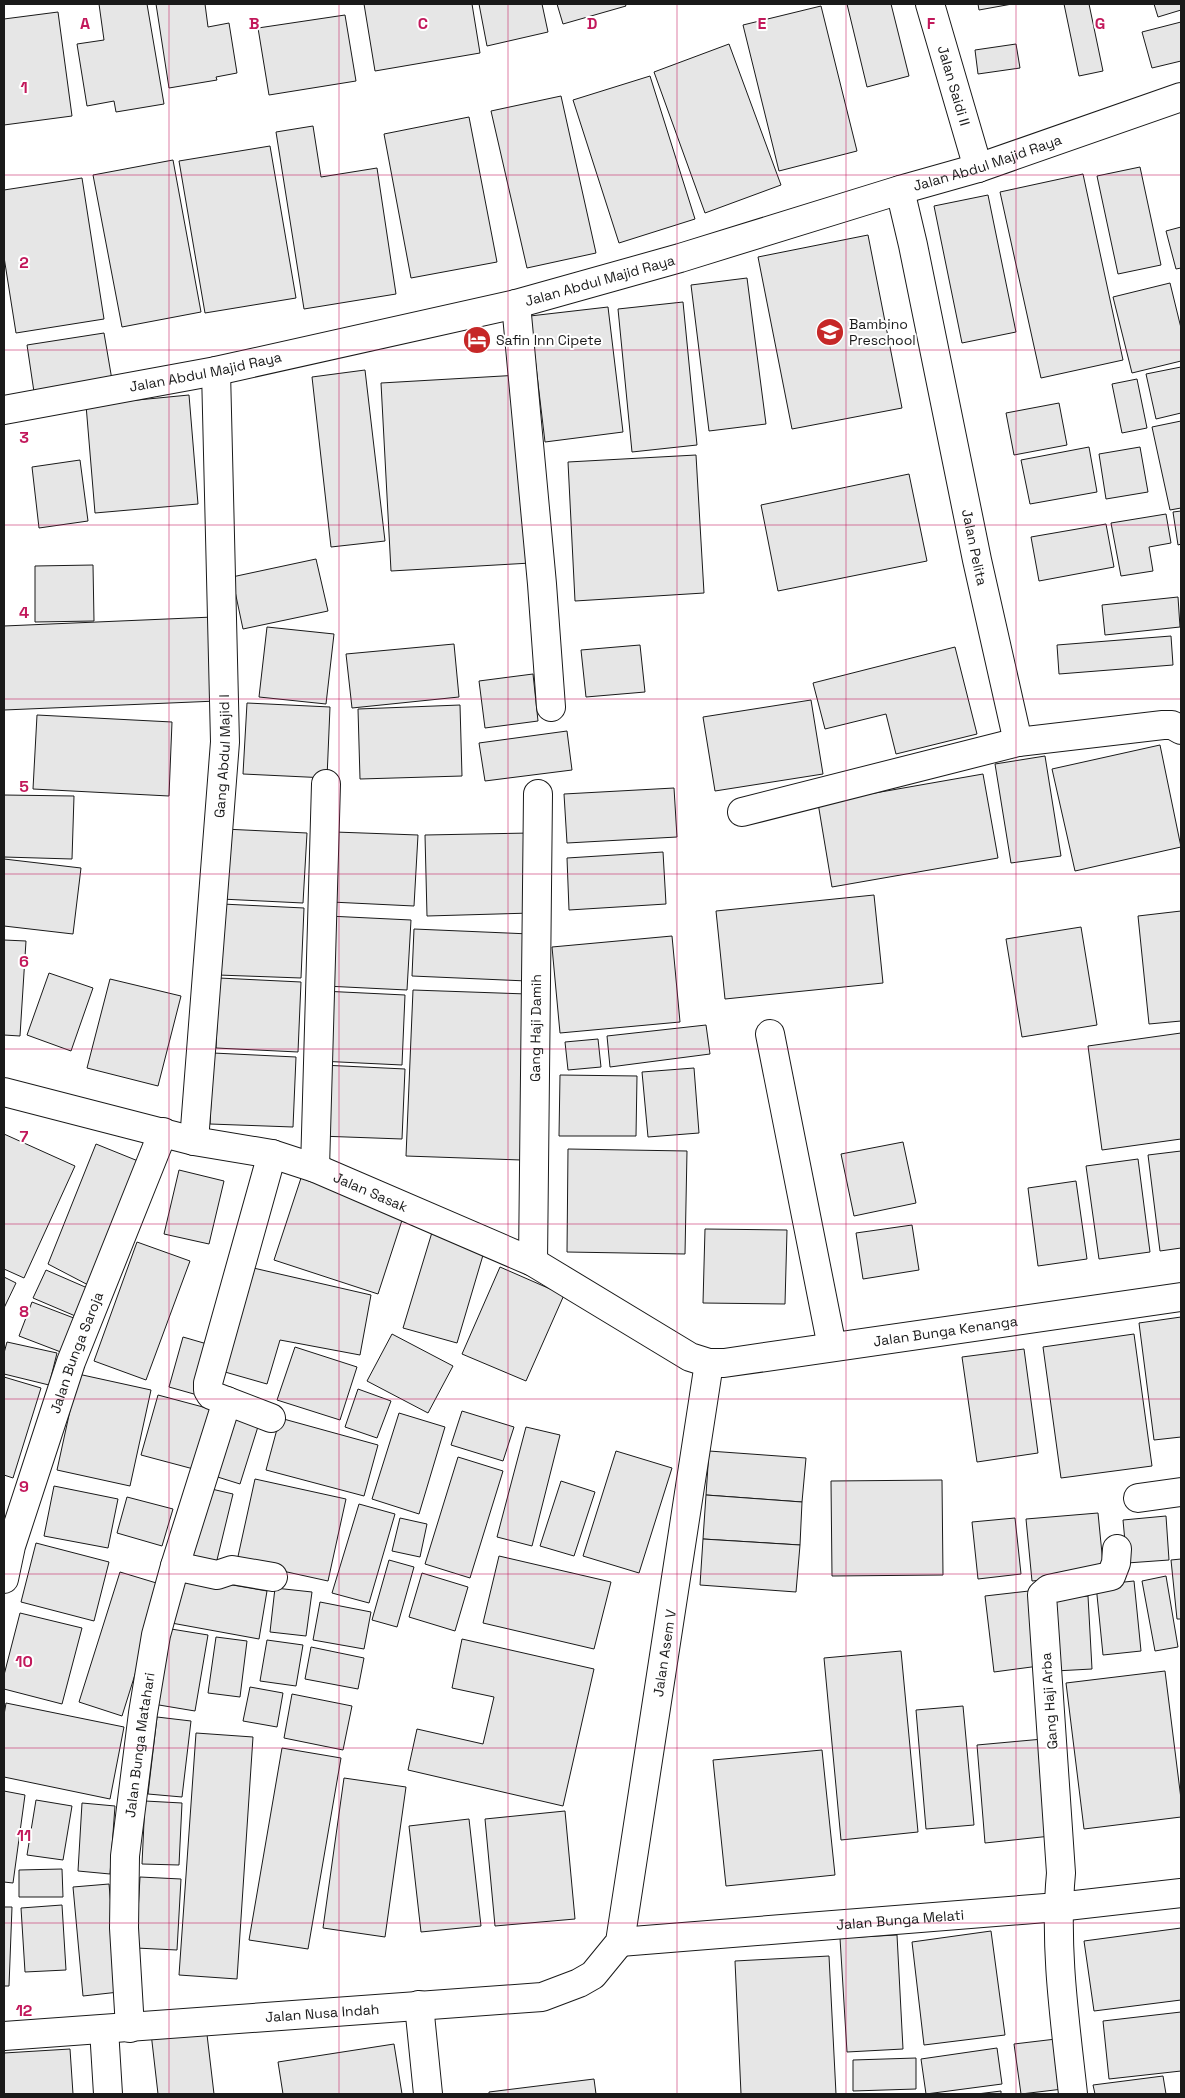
<svg xmlns="http://www.w3.org/2000/svg" width="1185" height="2098" font-family="'Space Grotesk',sans-serif">
<style>
.building{fill:#e6e6e6;stroke:#1a1a1a}
.lines{fill:none;stroke-linecap:round;stroke-linejoin:round}
.minor-casing{stroke:#1a1a1a;stroke-width:30}
.minor{stroke:#fff;stroke-width:28}
.grid{fill:none;stroke:#c2185b;stroke-width:1;stroke-opacity:0.55}
.labels{text-anchor:middle;stroke-width:4;stroke-linejoin:round;paint-order:stroke}
.street-label{font-size:14px;fill:#1a1a1a;stroke:#fff}
.poi-label{font-size:14px;fill:#1a1a1a;stroke:#fff;text-anchor:start}
.grid-label{font-size:16px;text-anchor:middle;font-weight:bold;fill:#c2185b;stroke:#fff;stroke-width:4;stroke-linejoin:round;paint-order:stroke}
</style>
<rect width="100%" height="100%" fill="#fff"/>
<g class="building">
<polygon points="99,4 147,4 164,104 116,112 114,101 87,106 77,44 104,40"/>
<polygon points="156,4 205,4 208,27 229,23 237,73 216,77 217,80 169,88"/>
<polygon points="364,4 472,4 480,53 375,71"/>
<polygon points="479,4 542,4 548,32 487,46"/>
<polygon points="557,4 625,4 626,6 563,24"/>
<polygon points="847,4 891,4 909,76 867,87"/>
<polygon points="978,4 1012,4 979,10"/>
<polygon points="1064,4 1089,4 1103,71 1079,76"/>
<polygon points="1154,4 1181,4 1181,10 1158,17"/>
<polygon points="821,6 857,151 779,171 743,25"/>
<polygon points="58,12 72,116 4,125 4,19"/>
<polygon points="345,15 356,81 269,95 258,28"/>
<polygon points="1181,22 1181,61 1152,68 1142,32"/>
<polygon points="729,44 781,185 705,213 654,72"/>
<polygon points="1016,44 1020,68 978,74 975,50"/>
<polygon points="650,76 695,219 619,243 573,100"/>
<polygon points="561,96 596,253 527,268 491,111"/>
<polygon points="469,117 497,262 411,278 384,134"/>
<polygon points="313,126 321,177 377,168 396,294 304,309 276,132"/>
<polygon points="270,146 296,298 205,313 179,161"/>
<polygon points="173,160 201,312 122,327 93,175"/>
<polygon points="1140,167 1161,265 1118,274 1097,176"/>
<polygon points="1083,174 1123,360 1041,378 1000,192"/>
<polygon points="82,178 104,319 16,333 4,257 4,190"/>
<polygon points="988,195 1016,332 962,343 934,206"/>
<polygon points="1181,227 1181,268 1176,269 1166,231"/>
<polygon points="868,235 902,408 792,429 758,257"/>
<polygon points="747,278 766,424 709,431 691,285"/>
<polygon points="1170,283 1181,328 1181,361 1132,373 1113,297"/>
<polygon points="683,302 697,445 632,452 618,309"/>
<polygon points="608,307 623,432 545,442 530,316"/>
<polygon points="104,333 112,380 34,392 27,345"/>
<polygon points="1181,367 1181,413 1156,419 1146,374"/>
<polygon points="365,370 385,541 331,547 312,377"/>
<polygon points="520,375 531,563 391,571 381,383"/>
<polygon points="1137,379 1147,428 1122,433 1112,384"/>
<polygon points="189,395 198,504 95,513 86,405"/>
<polygon points="1059,403 1067,445 1014,455 1006,413"/>
<polygon points="1181,421 1181,508 1170,510 1152,427"/>
<polygon points="1089,447 1097,492 1030,504 1021,460"/>
<polygon points="1140,447 1148,492 1106,499 1099,454"/>
<polygon points="696,455 704,593 575,601 568,462"/>
<polygon points="80,460 88,521 39,528 32,467"/>
<polygon points="909,474 927,561 778,591 761,505"/>
<polygon points="1181,511 1181,544 1178,545 1173,512"/>
<polygon points="1166,514 1171,543 1149,547 1153,571 1121,576 1111,523"/>
<polygon points="1106,524 1114,567 1039,581 1031,537"/>
<polygon points="316,559 328,611 243,629 232,577"/>
<polygon points="93,565 94,621 35,622 35,566"/>
<polygon points="1178,597 1180,627 1105,635 1102,605"/>
<polygon points="213,617 217,701 4,710 4,626"/>
<polygon points="267,627 334,634 326,704 259,697"/>
<polygon points="1171,636 1173,665 1059,674 1057,645"/>
<polygon points="454,644 459,697 352,708 346,654"/>
<polygon points="640,645 645,692 586,697 581,650"/>
<polygon points="955,647 977,734 896,754 886,714 825,729 813,683"/>
<polygon points="533,674 538,721 485,728 479,681"/>
<polygon points="811,700 823,774 715,791 703,717"/>
<polygon points="247,703 330,707 327,778 243,774"/>
<polygon points="460,705 462,776 360,779 358,709"/>
<polygon points="37,715 172,722 169,796 33,789"/>
<polygon points="567,731 572,770 485,781 479,743"/>
<polygon points="1160,745 1181,847 1075,871 1052,769"/>
<polygon points="1045,756 1061,856 1011,863 995,764"/>
<polygon points="983,774 998,858 832,887 818,803"/>
<polygon points="674,788 677,837 567,843 564,794"/>
<polygon points="4,795 74,796 72,859 4,857"/>
<polygon points="224,829 307,833 303,903 221,899"/>
<polygon points="335,832 418,835 414,906 331,902"/>
<polygon points="530,833 532,913 427,916 425,835"/>
<polygon points="663,852 666,904 569,910 567,858"/>
<polygon points="4,859 81,868 73,934 4,926"/>
<polygon points="874,895 883,983 725,999 716,911"/>
<polygon points="222,904 304,908 301,978 218,975"/>
<polygon points="1181,911 1181,1021 1149,1024 1138,916"/>
<polygon points="328,916 411,920 407,990 325,986"/>
<polygon points="1081,927 1097,1025 1022,1037 1006,939"/>
<polygon points="414,929 530,934 527,981 412,976"/>
<polygon points="672,936 680,1022 560,1033 552,947"/>
<polygon points="4,940 26,941 20,1036 4,1035"/>
<polygon points="49,973 93,988 71,1051 27,1035"/>
<polygon points="219,978 301,982 298,1052 216,1048"/>
<polygon points="110,979 181,996 158,1086 87,1068"/>
<polygon points="413,990 527,994 521,1160 406,1156"/>
<polygon points="322,991 405,995 402,1065 319,1061"/>
<polygon points="706,1025 710,1054 610,1067 607,1036"/>
<polygon points="1181,1033 1181,1139 1102,1150 1088,1046"/>
<polygon points="598,1039 601,1067 568,1070 565,1042"/>
<polygon points="213,1053 296,1057 293,1127 210,1124"/>
<polygon points="322,1065 405,1069 402,1139 319,1136"/>
<polygon points="694,1068 699,1133 648,1137 642,1072"/>
<polygon points="560,1075 637,1076 636,1136 559,1136"/>
<polygon points="4,1134 75,1166 24,1278 4,1269"/>
<polygon points="903,1142 916,1203 854,1216 841,1154"/>
<polygon points="96,1144 143,1163 92,1287 48,1264"/>
<polygon points="568,1149 687,1151 685,1254 567,1252"/>
<polygon points="1181,1151 1181,1248 1160,1251 1148,1155"/>
<polygon points="1138,1159 1150,1252 1099,1259 1086,1166"/>
<polygon points="179,1170 224,1181 209,1244 164,1234"/>
<polygon points="301,1178 405,1211 378,1294 274,1260"/>
<polygon points="1076,1181 1087,1259 1038,1266 1028,1188"/>
<polygon points="912,1225 919,1270 863,1279 856,1233"/>
<polygon points="433,1229 486,1245 457,1343 403,1328"/>
<polygon points="705,1229 787,1230 785,1304 703,1303"/>
<polygon points="137,1242 190,1261 146,1380 94,1361"/>
<polygon points="249,1267 371,1295 360,1355 280,1340 267,1384 218,1370"/>
<polygon points="500,1267 564,1295 526,1381 462,1354"/>
<polygon points="46,1270 92,1290 80,1318 33,1298"/>
<polygon points="4,1277 16,1283 4,1308"/>
<polygon points="32,1302 79,1320 66,1354 19,1336"/>
<polygon points="1181,1317 1181,1437 1154,1440 1139,1323"/>
<polygon points="392,1334 453,1366 428,1413 367,1381"/>
<polygon points="1134,1334 1152,1466 1061,1478 1043,1347"/>
<polygon points="183,1337 214,1346 201,1396 169,1387"/>
<polygon points="7,1342 57,1353 49,1385 4,1374 4,1353"/>
<polygon points="295,1347 357,1367 340,1420 277,1400"/>
<polygon points="1024,1349 1038,1453 977,1462 962,1357"/>
<polygon points="78,1374 151,1390 130,1486 57,1470"/>
<polygon points="4,1377 41,1388 13,1478 4,1475"/>
<polygon points="358,1389 391,1401 377,1438 345,1427"/>
<polygon points="158,1395 218,1411 201,1471 141,1455"/>
<polygon points="229,1407 261,1417 240,1484 208,1474"/>
<polygon points="462,1411 514,1427 503,1461 451,1445"/>
<polygon points="399,1413 445,1427 419,1514 372,1499"/>
<polygon points="280,1418 378,1445 364,1496 266,1470"/>
<polygon points="526,1427 560,1435 532,1546 497,1537"/>
<polygon points="616,1451 672,1468 639,1573 583,1556"/>
<polygon points="709,1451 806,1458 802,1502 706,1495"/>
<polygon points="458,1457 503,1471 470,1578 425,1564"/>
<polygon points="255,1479 346,1499 328,1581 237,1561"/>
<polygon points="942,1480 943,1575 832,1576 831,1481"/>
<polygon points="561,1481 595,1492 574,1556 540,1546"/>
<polygon points="54,1486 118,1499 108,1548 44,1536"/>
<polygon points="203,1487 233,1494 216,1564 186,1556"/>
<polygon points="706,1495 802,1502 800,1545 703,1539"/>
<polygon points="127,1497 173,1509 162,1546 117,1533"/>
<polygon points="359,1504 395,1514 369,1603 332,1593"/>
<polygon points="1098,1513 1104,1574 1032,1581 1026,1519"/>
<polygon points="1166,1516 1169,1560 1127,1563 1123,1520"/>
<polygon points="400,1518 427,1524 420,1557 392,1551"/>
<polygon points="1015,1518 1021,1574 978,1579 972,1522"/>
<polygon points="703,1539 800,1545 796,1592 700,1585"/>
<polygon points="36,1543 109,1562 94,1621 21,1602"/>
<polygon points="499,1556 611,1582 594,1649 483,1623"/>
<polygon points="1181,1559 1181,1619 1177,1619 1171,1560"/>
<polygon points="389,1560 414,1567 397,1627 372,1620"/>
<polygon points="120,1572 163,1585 122,1716 79,1702"/>
<polygon points="422,1573 468,1587 455,1631 409,1617"/>
<polygon points="175,1575 267,1591 259,1639 166,1622"/>
<polygon points="1166,1576 1178,1647 1155,1651 1142,1581"/>
<polygon points="1134,1581 1141,1651 1103,1655 1096,1585"/>
<polygon points="275,1588 312,1592 306,1636 270,1632"/>
<polygon points="1029,1591 1039,1666 994,1672 985,1596"/>
<polygon points="1088,1596 1092,1669 1055,1671 1050,1599"/>
<polygon points="320,1602 371,1612 364,1649 313,1640"/>
<polygon points="20,1613 82,1628 62,1704 4,1689 4,1675"/>
<polygon points="165,1628 208,1635 195,1711 153,1704"/>
<polygon points="216,1637 247,1641 240,1697 208,1693"/>
<polygon points="462,1639 594,1669 563,1806 408,1770 417,1729 483,1744 494,1697 452,1688"/>
<polygon points="267,1640 303,1645 296,1686 260,1681"/>
<polygon points="311,1647 364,1658 358,1689 305,1679"/>
<polygon points="901,1651 918,1832 841,1840 824,1658"/>
<polygon points="1165,1671 1181,1799 1181,1817 1084,1829 1066,1683"/>
<polygon points="250,1687 283,1693 277,1727 243,1721"/>
<polygon points="292,1694 352,1706 343,1750 284,1738"/>
<polygon points="6,1703 124,1727 110,1799 4,1777 4,1715"/>
<polygon points="963,1706 974,1825 926,1829 916,1710"/>
<polygon points="157,1717 191,1721 182,1797 148,1794"/>
<polygon points="196,1733 253,1737 237,1979 179,1975"/>
<polygon points="1043,1739 1051,1836 985,1843 977,1745"/>
<polygon points="282,1748 341,1758 308,1949 249,1940"/>
<polygon points="822,1750 835,1875 726,1886 713,1760"/>
<polygon points="344,1778 406,1787 385,1937 323,1928"/>
<polygon points="4,1791 25,1795 13,1883 4,1882"/>
<polygon points="36,1800 72,1806 63,1860 27,1855"/>
<polygon points="145,1801 182,1803 179,1865 142,1864"/>
<polygon points="82,1803 115,1806 110,1874 78,1871"/>
<polygon points="565,1811 575,1919 495,1926 485,1819"/>
<polygon points="469,1819 481,1926 421,1932 409,1826"/>
<polygon points="62,1869 63,1897 19,1897 19,1870"/>
<polygon points="140,1877 181,1879 177,1950 136,1948"/>
<polygon points="109,1884 119,1992 83,1996 73,1887"/>
<polygon points="62,1905 66,1970 25,1972 21,1908"/>
<polygon points="4,1907 12,1907 9,1986 4,1986"/>
<polygon points="1181,1928 1181,2000 1094,2011 1084,1941"/>
<polygon points="991,1931 1005,2035 924,2045 912,1942"/>
<polygon points="897,1935 903,2049 847,2052 840,1938"/>
<polygon points="829,1956 836,2094 741,2094 735,1961"/>
<polygon points="1181,2012 1181,2071 1109,2079 1103,2021"/>
<polygon points="206,2026 214,2094 158,2094 151,2033"/>
<polygon points="1056,2039 1063,2089 1021,2094 1014,2044"/>
<polygon points="394,2044 402,2094 283,2094 278,2062"/>
<polygon points="997,2048 1002,2084 926,2094 921,2059"/>
<polygon points="70,2049 73,2094 4,2094 4,2053"/>
<polygon points="916,2058 916,2089 853,2091 853,2060"/>
<polygon points="1163,2076 1166,2094 1095,2094 1093,2085"/>
<polygon points="594,2079 596,2094 489,2094 489,2092"/>
<polygon points="1001,2091 1001,2094 977,2094"/>
</g>
<g class="lines">
<defs>
<g id="minor">
<path id="s1" d="M930 4 978 168"/>
<path id="s2" d="M900 190 913 245 977 560 1018 742"/>
<polyline points="516,304 542,584 551,707"/>
<path id="s3" d="M4 410 216 371 516 304 680 258 900 190 978 168 1181 97"/>
<polyline points="742,812 1018,742 1163,725 1172,725 1181,730"/>
<polyline points="770,1034 832,1347"/>
<path id="s4" d="M4 1092 194 1141 272 1154 315 1168 533 1262 690 1357 709 1363H724L1181 1297"/>
<path id="s5" d="M194 1141 225 742 216 371"/>
<polyline points="315,1168 326,784"/>
<path id="s6" d="M533 1262 538 794"/>
<polyline points="271,1418 211,1395 208,1390 208,1383 272,1154"/>
<polyline points="1138,1498 1181,1492"/>
<polyline points="175,1566 217,1575 232,1570 273,1577"/>
<path id="s7" d="M4 1579 11 1546 71 1362 163 1132"/>
<path id="s8" d="M620 1942 1058 1907 1181 1893"/>
<polyline points="419,2005 428,2094"/>
<path id="s9" d="M130 2028 124 1928 125 1856 143 1713 156 1635 175 1566 227 1401"/>
<polyline points="104,2029 108,2094"/>
<path id="s10" d="M4 2036 542 1997 579 1983 593 1975 620 1942 709 1363"/>
<path d="M1073 2094C1065 2021 1054 1947 1061 1873L1042 1595 1049 1589 1111 1576 1116 1563 1117 1549"/>
</g>
</defs>
<use href="#minor" class="minor-casing"/>
<use href="#minor" class="minor"/>
</g>
<path class="grid" d="M169 4V2094M339 4V2094M508 4V2094M677 4V2094M846 4V2094M1016 4V2094M4 175H1181M4 350H1181M4 525H1181M4 699H1181M4 874H1181M4 1049H1181M4 1224H1181M4 1399H1181M4 1574H1181M4 1748H1181M4 1923H1181"/>
<defs>
<symbol id="school-disc" viewBox="-11 -11 22 22"><circle r="9.5" fill="#c62828" stroke="#fff"/><path d="M0-5L7-2L0 1L-7-2ZM-4 1L0 2.5L4 1V4Q0 6-4 4Z" fill="#fff"/></symbol>
<symbol id="hotel-disc" viewBox="-11 -11 22 22"><circle r="9.5" fill="#c62828" stroke="#fff"/><path d="M-6-4.5h1.5V1H6V5H4.5V3h-9V5H-6ZM-4 0a1.8 1.8 0 1 1 3.6 0ZM.5 0V-2.5h3Q6-2.5 6 0Z" fill="#fff"/></symbol>
</defs>
<g fill-rule="evenodd">
<use href="#school-disc" x="814" y="316" width="32" height="32"/>
<use href="#hotel-disc" x="461" y="324" width="32" height="32"/>
</g>
<g class="labels">
<g class="street-label">
<text dy="5" stroke="none"><textPath href="#s1" startOffset="85">Jalan Saidi II</textPath></text>
<text dy="5" stroke="none"><textPath href="#s3" startOffset="1015">Jalan Abdul Majid Raya</textPath></text>
<text dy="5" stroke="none"><textPath href="#s3" startOffset="610">Jalan Abdul Majid Raya</textPath></text>
<text dy="5" stroke="none"><textPath href="#s3" startOffset="205">Jalan Abdul Majid Raya</textPath></text>
<text dy="5" stroke="none"><textPath href="#s2" startOffset="365">Jalan Pelita</textPath></text>
<text dy="5" stroke="none"><textPath href="#s5" startOffset="386">Gang Abdul Majid I</textPath></text>
<text dy="5" stroke="none"><textPath href="#s6" startOffset="234">Gang Haji Damih</textPath></text>
<text dy="5" stroke="none"><textPath href="#s4" startOffset="381">Jalan Sasak</textPath></text>
<text dy="5" stroke="none"><textPath href="#s4" startOffset="1000">Jalan Bunga Kenanga</textPath></text>
<text dy="5" stroke="none"><textPath href="#s7" startOffset="238">Jalan Bunga Saroja</textPath></text>
<text dy="5" stroke="none"><textPath href="#s10" startOffset="930">Jalan Asem V</textPath></text>
<text transform="translate(1049 1701) rotate(-94)" y="5">Gang Haji Arba</text>
<text dy="5" stroke="none"><textPath href="#s9" startOffset="284">Jalan Bunga Matahari</textPath></text>
<text dy="5" stroke="none"><textPath href="#s8" startOffset="281">Jalan Bunga Melati</textPath></text>
<text dy="5" stroke="none"><textPath href="#s10" startOffset="319">Jalan Nusa Indah</textPath></text>
</g>
<g class="poi-label">
<text x="849" y="329">Bambino<tspan x="849" dy="16">Preschool</tspan></text>
<text x="496" y="345">Safin Inn Cipete</text>
</g>
</g>
<g class="grid-label">
<text x="85" y="29">A</text>
<text x="254" y="29">B</text>
<text x="423" y="29">C</text>
<text x="592" y="29">D</text>
<text x="762" y="29">E</text>
<text x="931" y="29">F</text>
<text x="1100" y="29">G</text>
<text x="24" y="93">1</text>
<text x="24" y="268">2</text>
<text x="24" y="443">3</text>
<text x="24" y="618">4</text>
<text x="24" y="792">5</text>
<text x="24" y="967">6</text>
<text x="24" y="1142">7</text>
<text x="24" y="1317">8</text>
<text x="24" y="1492">9</text>
<text x="24" y="1667">10</text>
<text x="24" y="1841">11</text>
<text x="24" y="2016">12</text>
</g>
<rect width="1185" height="2098" fill="none" stroke="#1a1a1a" stroke-width="10"/>
</svg>
